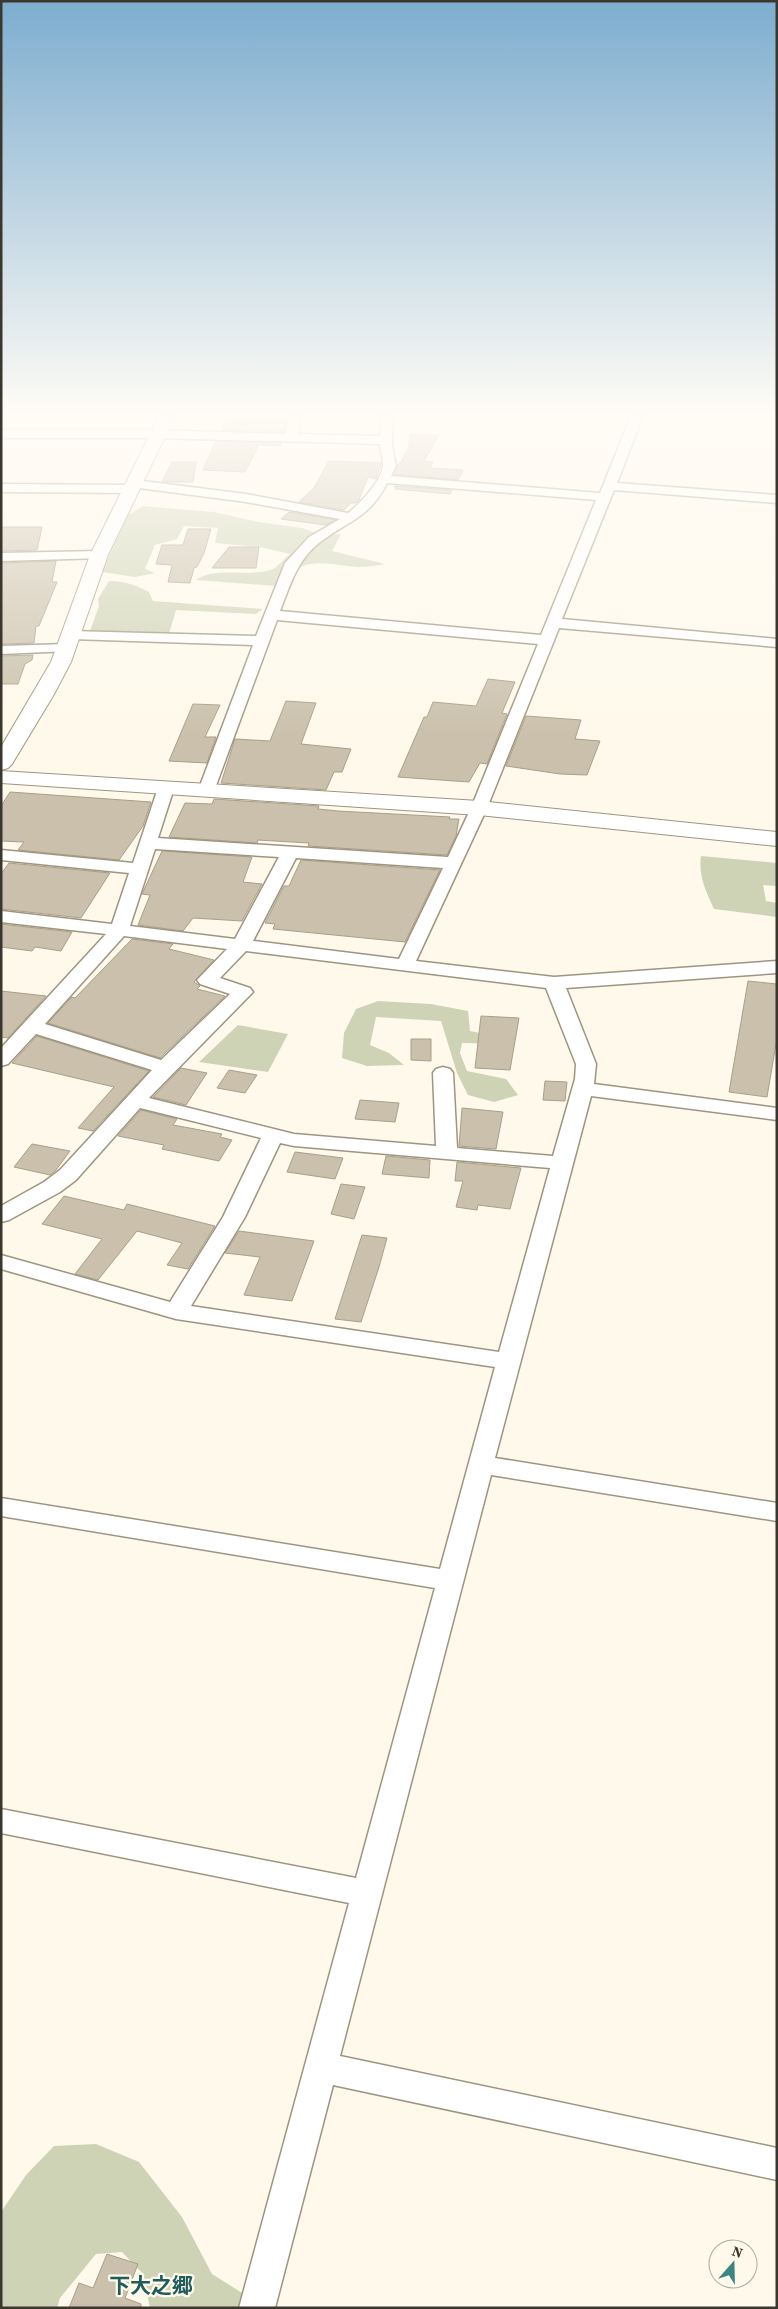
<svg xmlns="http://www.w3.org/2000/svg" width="778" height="2309" font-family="'Source Serif 4','Noto Sans JP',serif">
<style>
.green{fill:#ced3b5}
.building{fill:#cac0ab;stroke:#a89f89}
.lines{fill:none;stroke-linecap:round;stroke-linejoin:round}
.street-casing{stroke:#9e9580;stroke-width:3}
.secondary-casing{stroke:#9e9580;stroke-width:2}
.street{fill:#fff;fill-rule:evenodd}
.secondary{fill:#fff;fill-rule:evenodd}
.labels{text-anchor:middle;stroke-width:4.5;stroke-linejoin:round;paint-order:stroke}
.near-quarter-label{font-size:21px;font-weight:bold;fill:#215c5c;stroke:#fff9eb}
</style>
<rect width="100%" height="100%" fill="#fff9eb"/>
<g class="green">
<path d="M143 506 213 512 259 522 302 528 322 535 341 534 332 551 385 564C377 565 369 567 361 567 330 566 317 556 287 573L284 581 290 587 196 580C214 566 249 578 273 569 279 566 284 558 290 554L260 547 215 543 218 528 184 526 177 539 155 545 145 569 155 573 135 577 102 572 128 515Z"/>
<path d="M109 581C125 581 135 585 149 592L153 601 263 609 256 614 176 610 169 634 90 631 99 606 98 599Z"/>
<path d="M701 856 777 863V886L763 885 766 901 777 903V917L714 909C706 892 698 875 701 856Z"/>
<polygon points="378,1001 431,1004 468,1011 470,1031 511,1039 514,1044 462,1043 460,1053 467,1071 506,1079 518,1095 494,1102 468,1095 457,1073 441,1021 376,1017 370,1045 389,1053 404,1065 367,1066 342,1058 344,1033 356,1009"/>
<polygon points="238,1025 288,1034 268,1072 199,1062"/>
<polygon points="96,2144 139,2162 182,2217 212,2274 258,2303 257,2308 150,2308 143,2274 122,2252 96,2254 60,2298 57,2308 1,2308 1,2212 26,2175 54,2146"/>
</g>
<g class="building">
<polygon points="227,416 287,416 284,432 221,430"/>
<polygon points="410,434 439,435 424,461 433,462 430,468 463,470 458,480 394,474 398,464 400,464 409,447"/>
<polygon points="216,441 281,443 281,446 259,445 245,472 203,470"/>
<polygon points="329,461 381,463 381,464 376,479 368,477 359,500 356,503 351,503 344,510 299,502 314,488"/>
<polygon points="172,462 196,462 193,482 162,482"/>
<polygon points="395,486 452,490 450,494 395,489"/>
<polygon points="289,512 335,520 326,525 281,519"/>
<polygon points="1,527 42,527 37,550 1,551"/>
<polygon points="188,529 211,529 204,553 197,567 194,568 190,583 168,582 172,565 156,564 162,545 183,545"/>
<polygon points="229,547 259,547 256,568 212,568"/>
<polygon points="56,561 52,582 57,582 39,626 36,626 34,643 1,644 1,563"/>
<polygon points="33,655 32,660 25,664 18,684 1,684 1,656"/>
<polygon points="488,679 515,682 502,713 507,714 487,764 480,763 469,782 398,777 424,717 427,717 433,702 476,706"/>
<polygon points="286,701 316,703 301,744 351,749 342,772 334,772 326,790 221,783 235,739 270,741"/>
<polygon points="193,704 220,705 205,737 216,737 207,763 169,761"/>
<polygon points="526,716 581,720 575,739 600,741 587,775 560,774 506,766"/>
<polygon points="10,792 151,802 143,826 119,860 18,850 24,842 1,841 1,806"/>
<polygon points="214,799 319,806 318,809 338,811 450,817 449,819 459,819 456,836 447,855 308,846 309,843 258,840 257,843 169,837 185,803 212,804"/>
<polygon points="162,851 252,857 243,882 262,884 242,921 193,918 183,931 138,925 150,895 142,894"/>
<polygon points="301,860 440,870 405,942 273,929 275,924 265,923 284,886 289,886"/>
<polygon points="9,863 110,873 81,918 1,909 1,874"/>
<polygon points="1,924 72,932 61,951 35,947 32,951 1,947"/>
<polygon points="132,939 173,944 169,949 214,960 194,982 200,986 197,989 225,996 160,1058 48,1023 72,997 75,998"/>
<polygon points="748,981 777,984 777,1038 767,1097 729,1092"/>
<polygon points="1,991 46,996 8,1038 1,1037"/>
<polygon points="481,1016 519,1018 510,1070 475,1068"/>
<polygon points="37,1036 149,1071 93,1131 78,1128 114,1087 12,1063"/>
<polygon points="411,1039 431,1039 431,1061 411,1060"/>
<polygon points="181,1068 207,1073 186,1105 153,1097"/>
<polygon points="229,1070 257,1075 245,1093 217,1088"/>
<polygon points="545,1081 567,1082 565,1101 543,1100"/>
<polygon points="360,1100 399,1103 395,1122 355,1119"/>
<polygon points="462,1108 503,1112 496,1149 459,1146"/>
<polygon points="141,1110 177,1119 173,1125 222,1134 220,1137 232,1140 219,1161 162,1149 164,1145 118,1136"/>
<polygon points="32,1144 70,1151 56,1170 50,1175 14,1167"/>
<polygon points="295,1152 343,1158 335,1179 287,1172"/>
<polygon points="386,1156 430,1160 429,1178 382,1174"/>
<polygon points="457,1162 521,1168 510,1209 478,1205 477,1210 456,1207 463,1181 455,1181"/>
<polygon points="341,1184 365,1187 354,1219 331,1214"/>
<polygon points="64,1196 124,1210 127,1204 215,1226 188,1269 167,1265 182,1243 137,1231 98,1280 75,1274 102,1239 42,1224"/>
<polygon points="239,1231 314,1241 292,1301 244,1295 260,1257 225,1253"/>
<polygon points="362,1235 387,1238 379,1267 361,1322 335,1319"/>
<polygon points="107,2254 138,2264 125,2298 141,2304 141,2308 69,2308 79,2283 93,2288"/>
</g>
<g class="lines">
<defs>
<g id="street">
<path d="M289 416H301L298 434 380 436 381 416H393L392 446 396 466 391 476 600 493 631 416H643L617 483 777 495V503L614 490 562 619 777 639V647L559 628 487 808 416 961 554 977 777 961V973L566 988 596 1064 594 1084 777 1108V1120L591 1096 495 1458 777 1503V1521L491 1475 340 2056 777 2148V2180L333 2085 275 2308H239L349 1903 1 1833V1809L356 1878 435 1588 1 1516V1498L440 1569 495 1367 176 1319 1 1269V1255L170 1302 223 1217 261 1138 140 1108 76 1180 60 1192 9 1220 1 1222V1206L44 1182 60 1170 152 1070 36 1034 8 1064 1 1066V1048L106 934 1 922V911L112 924 129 873 1 860V850L133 863 158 788 160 784H172L174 788 158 838 448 857 471 808 538 644 277 620 214 791 212 795H200L198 791 253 645 71 639 64 635 71 631 256 636 285 563 309 537 340 519 246 502 139 488 138 492 133 493 1 492V484L129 485 130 481 135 480 246 494 348 513C360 504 384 478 383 464 383 457 380 450 380 444L157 438H1V430H157L286 434ZM387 483 596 500 541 635 280 611C290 586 297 560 319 543 347 521 369 519 387 483ZM155 849 279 857 235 939 130 926ZM296 858 443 868 399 959 253 941ZM124 936 227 949 197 980 200 984 230 994 161 1060 45 1024ZM246 951 546 988 576 1064 575 1079 553 1156 457 1148 453 1073 450 1069 443 1067 436 1069 433 1073 436 1146 294 1134 149 1098 253 992 250 988 220 978ZM280 1143 294 1146 550 1168 499 1352 191 1306 245 1217Z"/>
<polygon points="99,551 106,555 104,558 1,561 1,553"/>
<polygon points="66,644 73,648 71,651 1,654 1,646"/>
</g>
<g id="secondary">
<polygon points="159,416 175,416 108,555 71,662 53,696 12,764 8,768 1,770 1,747 51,662 90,555"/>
<polygon points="1,771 479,801 777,832 777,846 479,815 1,783"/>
</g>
</defs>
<use href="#street" class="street-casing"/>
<use href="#secondary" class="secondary-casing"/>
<use href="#street" class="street"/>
<use href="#secondary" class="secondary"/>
</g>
<linearGradient id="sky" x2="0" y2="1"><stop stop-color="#7dadcf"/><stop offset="0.56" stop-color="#fffcf6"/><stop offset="1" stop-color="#fffcf6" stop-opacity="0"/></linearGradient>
<rect width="778" height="739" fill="url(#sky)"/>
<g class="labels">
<g class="near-quarter-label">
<text x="151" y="2293">下大之郷</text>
</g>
</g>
<rect width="778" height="2309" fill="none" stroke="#3a372e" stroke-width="5"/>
<g transform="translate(733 2264) rotate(20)"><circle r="24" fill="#fff9eb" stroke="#b0ab9f"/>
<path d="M0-4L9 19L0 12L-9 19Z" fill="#3c8584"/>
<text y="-8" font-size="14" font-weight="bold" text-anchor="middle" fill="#3a372e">N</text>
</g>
</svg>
